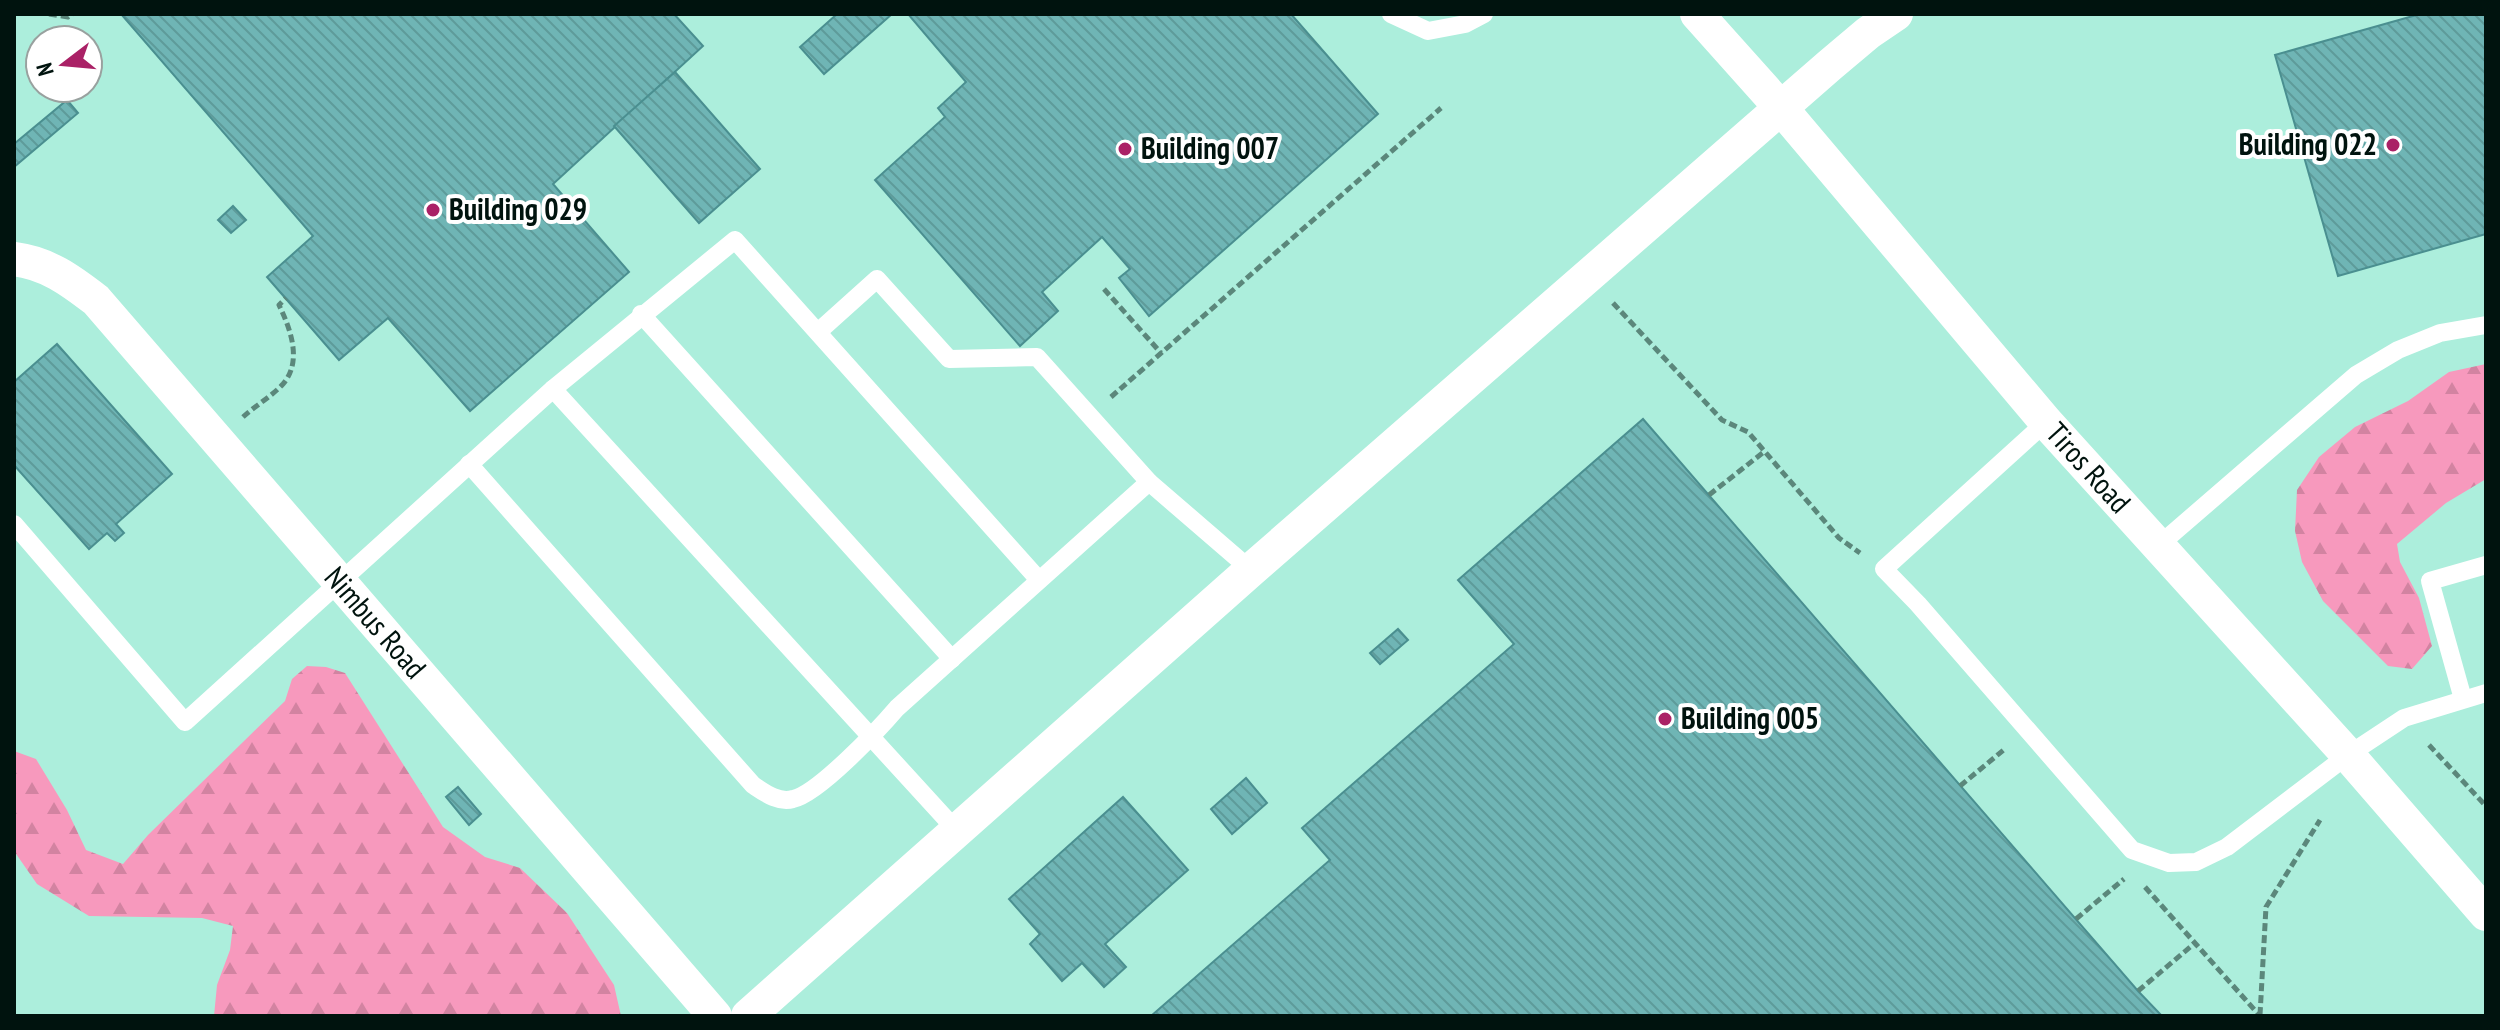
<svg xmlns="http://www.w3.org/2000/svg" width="2500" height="1030" font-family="'PT Sans Narrow',sans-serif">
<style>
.forest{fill:url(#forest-firs)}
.building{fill:url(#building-back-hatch);stroke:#4a8f90;stroke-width:2}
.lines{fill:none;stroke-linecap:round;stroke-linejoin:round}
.path{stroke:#5b877b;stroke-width:5;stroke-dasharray:8 4;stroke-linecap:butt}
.lane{stroke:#fff;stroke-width:18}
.street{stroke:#fff;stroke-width:34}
.poi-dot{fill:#aa2166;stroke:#fff;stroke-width:3}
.labels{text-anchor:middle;stroke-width:8;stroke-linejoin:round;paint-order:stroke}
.poi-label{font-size:30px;font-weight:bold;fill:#00130e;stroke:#fff;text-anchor:start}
.street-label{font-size:30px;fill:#00130e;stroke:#fff}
</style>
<defs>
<pattern id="forest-firs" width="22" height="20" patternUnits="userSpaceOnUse" patternTransform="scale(2)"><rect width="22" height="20" fill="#f799bd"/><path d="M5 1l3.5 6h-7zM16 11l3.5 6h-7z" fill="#d283a1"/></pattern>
<pattern id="building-back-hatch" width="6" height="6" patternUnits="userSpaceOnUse" patternTransform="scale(2)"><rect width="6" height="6" fill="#6fb5b5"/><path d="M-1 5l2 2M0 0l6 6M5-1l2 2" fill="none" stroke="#5e9b9a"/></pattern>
</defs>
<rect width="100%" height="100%" fill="#aceedc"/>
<g class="forest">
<polygon points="2486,364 2486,479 2446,503 2397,544 2400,562 2419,598 2432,646 2412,669 2388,666 2323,601 2302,562 2295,531 2297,490 2319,457 2355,427 2408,401 2449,372"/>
<polygon points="307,666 326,667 345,673 443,827 485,857 520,868 567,913 614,985 621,1016 214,1016 217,985 230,950 233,926 202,918 89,916 37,884 14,851 14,751 36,759 67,810 86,850 123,864 148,835 285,701 292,679"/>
</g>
<g class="building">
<polygon points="121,14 674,14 703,46 553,184 629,272 470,411 388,318 339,360 267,277 313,236"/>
<polygon points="837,14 892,14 824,74 800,47"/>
<polygon points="908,14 1291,14 1378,114 1149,316 1119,278 1130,269 1102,237 1042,292 1058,311 1020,346 875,180 945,117 938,108 966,82"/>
<polygon points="2420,14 2486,14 2486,234 2338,276 2275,55"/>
<polygon points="675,72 760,169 699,223 614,126"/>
<polygon points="67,100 78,113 14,167 14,144"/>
<polygon points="233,206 246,220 231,233 218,220"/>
<polygon points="57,344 172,474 116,524 124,533 115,541 107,533 89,549 14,465 14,382"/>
<polygon points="1643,419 2138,991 2162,1016 1151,1016 1330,860 1302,828 1514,644 1458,580"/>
<polygon points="1398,629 1408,640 1380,664 1370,653"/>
<polygon points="1246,778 1267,803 1232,834 1211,809"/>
<polygon points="458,787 481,814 469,825 446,797"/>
<polygon points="1123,797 1188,870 1105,944 1126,967 1104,987 1082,963 1062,981 1030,944 1040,934 1009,899"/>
</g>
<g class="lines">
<g class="path">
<polyline points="49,14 68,17 72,14"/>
<polyline points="1104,289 1161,353"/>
<polyline points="1613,303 1722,420 1748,432 1839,538 1860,553"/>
<polyline points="1111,397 1441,108"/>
<path d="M243 417C255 406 272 396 283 384 303 361 290 328 279 305L286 298"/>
<polyline points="1709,495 1765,451"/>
<polyline points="2429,745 2486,806"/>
<polyline points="1960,786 2006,748"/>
<polyline points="2145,887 2260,1016"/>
<polyline points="2076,919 2124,879"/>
<polyline points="2138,991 2195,943"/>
<polyline points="2260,1015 2266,907 2320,820"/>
</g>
<g class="lane">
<polyline points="1391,14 1428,31 1465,24 1484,14"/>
<polyline points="641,314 952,659"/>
<polyline points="818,332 877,279 949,359 1037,357 1149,482 1251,570"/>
<polyline points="553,389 957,831"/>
<polyline points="2046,422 1884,569 1918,604 2132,850 2169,863 2196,862 2227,847 2348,755 2404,718 2486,693"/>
<path d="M469 464 753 785C765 793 778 803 793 799 818 794 879 729 897 708L1149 482"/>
<polyline points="14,524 185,722 553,389 735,240 1039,580"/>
<polyline points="2158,546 2356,375 2398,350 2440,333 2486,325"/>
<polyline points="2463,699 2430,581 2486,565"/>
</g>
<g class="street">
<polyline points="1697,14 1781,108 2046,422 2348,755 2486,914"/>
<path d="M14 259C47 263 70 280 96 300L715 1016"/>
<polyline points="748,1016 1251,570 1830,65 1868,33 1896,14"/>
</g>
</g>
<g class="poi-dot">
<circle cx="2393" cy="145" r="8"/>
<circle cx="1125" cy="149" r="8"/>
<circle cx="433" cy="210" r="8"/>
<circle cx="1665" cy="719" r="8"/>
</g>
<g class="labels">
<g class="poi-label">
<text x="2377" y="155" text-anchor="end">Building 022</text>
<text x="1141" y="159">Building 007</text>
<text x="449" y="220">Building 029</text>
<text x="1681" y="729">Building 005</text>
</g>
<g class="street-label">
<text transform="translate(2088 468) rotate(48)" y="10">Tiros Road</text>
<text transform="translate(375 623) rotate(49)" y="10">Nimbus Road</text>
</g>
</g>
<rect width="2500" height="1030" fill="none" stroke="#00130e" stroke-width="32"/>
<g transform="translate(64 64) rotate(254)"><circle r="38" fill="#ffffff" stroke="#99a19f" stroke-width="2"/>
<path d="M0-6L14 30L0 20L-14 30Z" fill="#aa2166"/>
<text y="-12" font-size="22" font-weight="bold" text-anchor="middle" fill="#00130e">N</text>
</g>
</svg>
